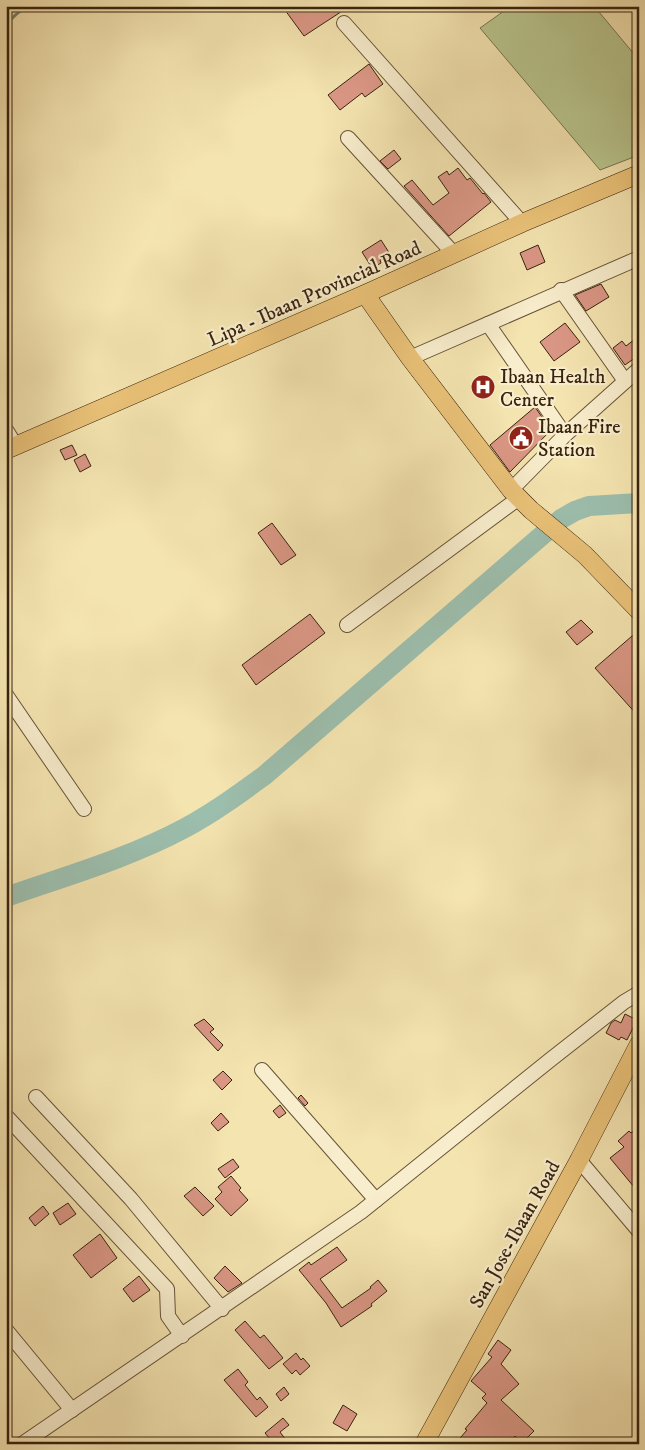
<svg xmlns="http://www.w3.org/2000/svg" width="645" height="1450" font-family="'IM FELL DW Pica',serif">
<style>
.green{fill:#b9c58d;stroke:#78744e}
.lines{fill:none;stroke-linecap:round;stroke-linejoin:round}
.stream{stroke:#74806e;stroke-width:3}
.river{stroke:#9cbead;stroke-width:20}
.building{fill:#da9785;stroke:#38230f}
.minor-casing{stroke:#675337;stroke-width:16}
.major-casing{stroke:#38230f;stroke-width:19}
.minor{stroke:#f8edcc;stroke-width:14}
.major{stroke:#eac278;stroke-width:18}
.labels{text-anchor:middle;stroke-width:4.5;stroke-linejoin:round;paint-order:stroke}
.street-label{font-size:20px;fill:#38230f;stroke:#f8edcc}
.poi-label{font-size:20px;fill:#38230f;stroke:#f8edcc;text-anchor:start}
</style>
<rect width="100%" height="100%" fill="#f4e4b0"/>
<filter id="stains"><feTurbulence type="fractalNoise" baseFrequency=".004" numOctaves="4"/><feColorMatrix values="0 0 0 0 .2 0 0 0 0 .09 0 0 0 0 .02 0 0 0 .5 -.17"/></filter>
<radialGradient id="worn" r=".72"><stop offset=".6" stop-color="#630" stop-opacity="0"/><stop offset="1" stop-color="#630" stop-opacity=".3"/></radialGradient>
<polygon class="green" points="511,6 594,6 639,60 639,155 600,170 480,28"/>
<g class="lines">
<path class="stream" d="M6 25C13 17 20 9 31 6"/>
<path class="river" d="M6 897C66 876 129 858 185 828 213 813 239 794 265 775L561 519 575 511 589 506 639 503"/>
</g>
<g class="building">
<polygon points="282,6 350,6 304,36"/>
<polygon points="369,64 383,84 365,97 362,93 340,110 328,95"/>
<polygon points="394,150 401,159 388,169 380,161"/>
<polygon points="458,168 467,180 470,178 483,194 484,193 491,202 449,236 404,186 412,180 433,205 449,193 438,177 447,171 449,175"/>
<polygon points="381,240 390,254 380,260 381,263 372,268 362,252"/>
<polygon points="538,245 545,262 527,270 520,253"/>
<polygon points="601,284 609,297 586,311 575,295"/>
<polygon points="565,323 580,342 554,361 540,342"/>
<polygon points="639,336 639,355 625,365 613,348 622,341 626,346"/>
<polygon points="535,407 551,430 510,472 490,445"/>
<polygon points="72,445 77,455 65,460 60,450"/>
<polygon points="85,454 91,466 80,472 74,460"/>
<polygon points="272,523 296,555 281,565 258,533"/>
<polygon points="310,614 325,633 256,685 242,665"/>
<polygon points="581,620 593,632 577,645 566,632"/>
<polygon points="639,630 639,717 595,668"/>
<polygon points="625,1014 637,1020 627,1040 621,1037 619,1040 606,1033 611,1023 615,1020 621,1023"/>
<polygon points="204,1019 214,1029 210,1032 223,1045 218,1051 194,1025"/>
<polygon points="223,1071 232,1080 222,1090 213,1080"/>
<polygon points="301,1095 308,1103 305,1106 298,1098"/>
<polygon points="280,1105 286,1113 279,1118 273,1111"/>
<polygon points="221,1113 229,1122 218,1131 211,1123"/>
<polygon points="639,1126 639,1193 610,1158 624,1147 618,1141 629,1131 631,1133"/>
<polygon points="233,1159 239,1167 225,1178 218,1169"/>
<polygon points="231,1176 241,1188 239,1190 248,1200 231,1216 215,1199 222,1192 218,1187"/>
<polygon points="195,1187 214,1206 203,1216 184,1196"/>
<polygon points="68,1203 76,1214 60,1225 53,1213"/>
<polygon points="43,1206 49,1214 35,1226 29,1218"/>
<polygon points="100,1234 117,1258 91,1278 73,1255"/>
<polygon points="337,1247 347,1260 320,1279 342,1308 371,1288 370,1287 378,1280 387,1291 371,1304 372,1306 341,1327 326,1303 299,1270 309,1262 311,1265"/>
<polygon points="225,1266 242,1283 228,1292 214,1278"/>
<polygon points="139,1276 150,1290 133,1302 123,1289"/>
<polygon points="245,1321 260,1338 264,1335 283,1358 269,1369 235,1330"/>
<polygon points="498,1340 511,1350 501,1364 519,1384 501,1400 534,1431 522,1443 515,1436 509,1444 455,1444 467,1430 465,1429 487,1403 482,1398 486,1394 471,1381 492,1357 488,1354"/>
<polygon points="296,1353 301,1360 303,1358 310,1366 300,1375 296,1370 292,1374 283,1364"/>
<polygon points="238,1369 248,1382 245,1385 257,1400 260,1397 268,1407 256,1417 224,1380"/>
<polygon points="284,1387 289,1394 281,1401 276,1394"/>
<polygon points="343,1405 357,1414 347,1431 333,1423"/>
<polygon points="283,1418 289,1425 280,1432 286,1440 281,1444 274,1444 265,1433"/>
</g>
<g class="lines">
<defs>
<g id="minor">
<polyline points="344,23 522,223"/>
<polyline points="348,138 454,254"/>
<polyline points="561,290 625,381"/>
<polyline points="488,324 565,435"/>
<polyline points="410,358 639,258"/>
<polyline points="6,430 16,446"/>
<polyline points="511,490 565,435 639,369"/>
<polyline points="347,625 519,498"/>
<polyline points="6,695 84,809"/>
<polyline points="262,1070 376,1200"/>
<polyline points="36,1097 131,1199 222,1309"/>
<polyline points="6,1116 167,1289 168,1316 182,1336"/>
<polyline points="579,1160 639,1231"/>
<polyline points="6,1330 72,1410"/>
<polyline points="22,1444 361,1212 550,1060 624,1002 639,993"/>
</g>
<g id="major">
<polyline points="365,294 410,358 511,490 531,510 585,555 639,611"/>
<polyline points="6,450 365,294 522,223 639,174"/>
<polyline points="424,1444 579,1160 639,1044"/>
</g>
</defs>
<use href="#minor" class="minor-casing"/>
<use href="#major" class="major-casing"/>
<use href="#minor" class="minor"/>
<use href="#major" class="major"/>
</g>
<defs>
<symbol id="hospital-disc" viewBox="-11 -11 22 22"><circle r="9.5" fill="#8f2418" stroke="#f8edcc"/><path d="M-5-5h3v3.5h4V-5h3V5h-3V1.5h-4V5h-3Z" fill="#fff"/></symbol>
<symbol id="civic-disc" viewBox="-11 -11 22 22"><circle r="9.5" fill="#8f2418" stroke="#f8edcc"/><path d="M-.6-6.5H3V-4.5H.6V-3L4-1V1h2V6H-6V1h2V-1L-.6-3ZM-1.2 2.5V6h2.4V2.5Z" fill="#fff"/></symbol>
</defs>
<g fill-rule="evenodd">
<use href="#hospital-disc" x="469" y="373" width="28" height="28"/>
<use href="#civic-disc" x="507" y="424" width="28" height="28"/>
</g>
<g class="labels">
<g class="street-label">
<text transform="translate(314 293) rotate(-24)" y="7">Lipa - Ibaan Provincial Road</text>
<text transform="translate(514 1234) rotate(-61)" y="7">San Jose-Ibaan Road</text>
</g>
<g class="poi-label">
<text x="500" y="383">Ibaan Health<tspan x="500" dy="23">Center</tspan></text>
<text x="538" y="433">Ibaan Fire<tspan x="538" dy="23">Station</tspan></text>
</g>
</g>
<rect width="645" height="1450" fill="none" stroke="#f4e4b0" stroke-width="25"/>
<rect x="8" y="8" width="630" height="1435" fill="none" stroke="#38230f" stroke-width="2.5"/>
<rect x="12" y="12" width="620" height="1425" fill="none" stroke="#38230f"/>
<rect width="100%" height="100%" filter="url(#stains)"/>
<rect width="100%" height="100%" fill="url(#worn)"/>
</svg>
